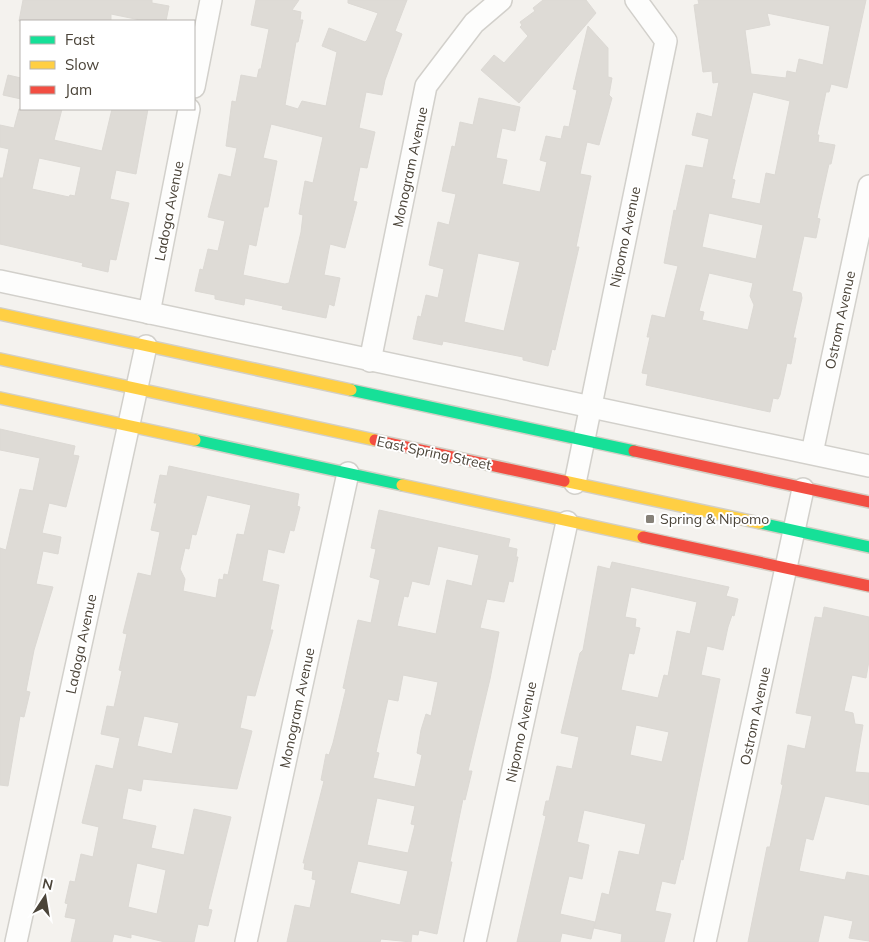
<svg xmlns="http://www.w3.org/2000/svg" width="869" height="942" font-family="Mulish,sans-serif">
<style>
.building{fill:#dedbd6;stroke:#dcd9d4;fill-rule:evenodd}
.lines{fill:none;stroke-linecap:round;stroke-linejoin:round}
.street-casing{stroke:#d2d0cb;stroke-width:24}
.fast-casing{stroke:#d3cfc5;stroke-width:14}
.slow-casing{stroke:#d3cfc5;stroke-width:14}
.jam-casing{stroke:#d3cfc5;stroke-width:14}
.street{stroke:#fdfdfc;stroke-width:21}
.fast{stroke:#16e098;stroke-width:11}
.slow{stroke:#ffcf43;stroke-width:11}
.jam{stroke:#f24e42;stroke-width:11}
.poi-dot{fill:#868178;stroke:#fff;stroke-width:2}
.labels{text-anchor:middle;stroke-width:4;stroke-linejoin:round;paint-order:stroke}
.street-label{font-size:14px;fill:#4b4439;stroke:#fff}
.poi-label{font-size:14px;fill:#4b4439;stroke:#fff;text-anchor:start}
</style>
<rect width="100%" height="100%" fill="#f4f2ee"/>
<g class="building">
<polygon points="23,0 152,0 152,3 169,6 166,21 145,21 111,14 111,21 19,21"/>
<path d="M256 0H299L292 10 301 12 300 20H303L298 42H296L285 105 298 109 302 101 326 106 337 52 322 46 329 28 365 42 367 40 378 13 348 3V0H407L395 31 402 34 385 80 382 95 366 92 359 128 375 132 367 168 360 167 353 201 357 202 345 248 330 244 324 275 340 278 334 306 329 304 326 318 282 309 283 306 245 298 244 305 215 299V295L195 291 200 269 203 270 208 249 218 251 225 221 208 217 219 174 231 177 237 148 226 146 232 101 236 102 241 75 257 78 259 69H261L269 29 251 25ZM271 124 323 137 313 183 305 181 299 214 303 215 301 232 289 283 285 284 243 275 249 244 256 246 264 207H268L277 161 263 158Z"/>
<polygon points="543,0 586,0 596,13 519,103 481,70 494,55 504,63 528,36 520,27 522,25 520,22 535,11 533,8"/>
<path d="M698 0H866L847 88 831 84 829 92H826L817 135H819L818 142 835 145 831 164H829L817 218 820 219 816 238 804 236 792 291 801 293 802 298 793 338H796L791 364 787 363 780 395 778 399 773 398 770 412 646 385 648 374 642 373 650 337H647L652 315 665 318 678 266 664 263 674 210 676 211 686 165 703 168 709 139 692 135 697 113 712 117 719 82 713 83 712 71 703 72 694 5 699 4ZM767 13 830 26 823 65 799 59 796 73 787 71 786 78 751 74 745 30 770 25ZM753 92 790 101 775 175 766 173 760 204 731 198 735 180 732 179ZM709 213 763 225 756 259 702 247ZM709 273 753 283 750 296 754 305 748 330 702 320 704 312 699 311Z"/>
<path d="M588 26 608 48V77L612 78 609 95 612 98 599 145 587 142 580 174 591 176 576 247H579L555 350 552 349 548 366 523 360V357L443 341 442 345 413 339 418 316 421 317 426 295 438 298 444 269 429 265 438 222 449 225 456 194 442 191 452 146 455 147 460 122 473 125 479 98 520 107 515 131 502 128 496 158 507 160 502 184 540 192 547 162 540 160 546 136 561 139 564 126 569 127 577 90 573 89ZM478 253 520 262 504 331 464 322Z"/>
<polygon points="8,75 21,78 21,99 3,95"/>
<path d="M19 109H62L54 140 102 151 112 109H148L136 174 116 170 110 199 129 203 116 260 110 259 108 272 82 266 83 263 0 244V178H3L9 149 0 147V125L14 128ZM39 158 81 167 75 196 70 195 69 197 32 189Z"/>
<polygon points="0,429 75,446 73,455 79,456 66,507 49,503 42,533 61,537 58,554 43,551 36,584 53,587 34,650 26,691 30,692 24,717 20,716 8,786 0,785 0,548 6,550 20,489 33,491 40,458 0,450"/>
<path d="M169 466 299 494 297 506 300 507 294 531 290 530 284 553 268 549 262 581 279 585 270 630H273L255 696 247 695 240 728 252 731 237 789 143 779 141 791 128 788 122 819 156 826 151 848 184 855 194 809 231 817 208 909 212 910 208 926 198 924 194 942H165L131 934V938L114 934 112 942H71L76 919 65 917 68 904 65 903 70 881 75 882 81 854 93 857 99 827 82 823 96 765 113 769 120 738 101 734 107 706 114 707 122 671 119 670 127 634 123 633 138 573 151 576 160 532 151 530 157 503H154L160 475 167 476ZM207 495 251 505 244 535 237 534 228 575 224 574 223 580 219 579 216 598 183 591 185 579 180 569 185 548 189 549 192 534 196 535ZM144 716 179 723 172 754 137 746ZM137 863 166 870 157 914 128 907Z"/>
<path d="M379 510 510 539 508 547 517 549 516 557H518L513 582 509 581 504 602 487 599 480 628 499 632 490 679 468 771H472L465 800 463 799 450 862H452L437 934 419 930 418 935 412 934 411 942 381 939 380 942H287L295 905 310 908 316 880 312 879 313 871 304 869 305 863H303L324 781 321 780 326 754 329 755 333 743 346 689 343 688 358 620 371 623 380 580 370 577 376 549 371 548ZM438 546 479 555 472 586 447 580 436 634 397 626 404 596 408 597 412 581 429 585ZM403 675 438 682 431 716 426 714 421 730 417 753 422 755 415 787 373 778 379 753 376 752 388 699 398 701ZM377 798 415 806 411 824 415 825 408 853 367 845ZM358 861 408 871 400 905 350 893Z"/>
<path d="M612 562 729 587 726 596 738 599 734 616 732 615 728 627 723 650 707 646 701 675 720 679 683 860 681 859 675 884 662 881 655 911 671 914 664 942H621L622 934 594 928 602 893 609 895 619 851 639 855 646 824 584 810 577 842 589 845 582 879 569 876 560 914 595 922 591 939 562 933 560 942H517L546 816 543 815 546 801H549L557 766 572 769 579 737 561 733 580 653 583 650 598 566 610 569ZM631 587 697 602 690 634 677 631 668 676 664 675 658 698 621 690 629 653 634 654 640 628 635 627 636 619 625 617ZM636 725 669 732 662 762 630 755Z"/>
<polygon points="824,607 869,617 869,661 866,678 852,675 844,711 853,713 855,724 863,725 855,772 869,773 869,805 825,796 813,840 806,838 799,871 845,880 847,872 869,876 869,941 849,938 853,921 824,915 818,942 748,942 767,847 770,847 783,785 781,784 788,745 805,749 812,716 796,713 815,617 822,618"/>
</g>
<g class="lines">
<defs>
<g id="street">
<polyline points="194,87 211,0"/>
<polyline points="0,281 869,466"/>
<polyline points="149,313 189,109"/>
<polyline points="370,361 426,86 474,23 501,0"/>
<polyline points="812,453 869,186"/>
<polyline points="575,483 666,41 636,0"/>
<polyline points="16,942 146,346"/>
<polyline points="246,942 348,473"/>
<polyline points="475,942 567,522"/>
<polyline points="705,942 803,489"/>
</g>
<g id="fast">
<polyline points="351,390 634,451"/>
<polyline points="195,440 402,485"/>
<polyline points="760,523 869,547"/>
</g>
<g id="slow">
<polyline points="0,314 351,390"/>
<polyline points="0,359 375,440"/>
<polyline points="0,398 195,440"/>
<polyline points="564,481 760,523"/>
<polyline points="402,485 643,537"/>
</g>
<g id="jam">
<polyline points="375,440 564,481"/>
<polyline points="634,451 869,502"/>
<polyline points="643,537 869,586"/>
</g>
</defs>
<use href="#street" class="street-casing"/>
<use href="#fast" class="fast-casing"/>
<use href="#slow" class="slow-casing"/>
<use href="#jam" class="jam-casing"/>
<use href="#street" class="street"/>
<use href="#fast" class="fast"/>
<use href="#slow" class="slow"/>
<use href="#jam" class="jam"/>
</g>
<rect class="poi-dot" x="645" y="514" width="10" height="10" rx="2.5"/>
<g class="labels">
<g class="street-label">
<text transform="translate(410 167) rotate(-78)" y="5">Monogram Avenue</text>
<text transform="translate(169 211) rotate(-79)" y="5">Ladoga Avenue</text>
<text transform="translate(625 237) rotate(-78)" y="5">Nipomo Avenue</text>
<text transform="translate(840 320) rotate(-78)" y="5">Ostrom Avenue</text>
<text transform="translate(434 453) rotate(12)" y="5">East Spring Street</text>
<text transform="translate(81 644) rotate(-78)" y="5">Ladoga Avenue</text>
<text transform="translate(297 708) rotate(-78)" y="5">Monogram Avenue</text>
<text transform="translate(755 716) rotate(-78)" y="5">Ostrom Avenue</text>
<text transform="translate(521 732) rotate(-78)" y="5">Nipomo Avenue</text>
</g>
<g class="poi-label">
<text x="660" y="524">Spring &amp; Nipomo</text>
</g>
</g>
<rect x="20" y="20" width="175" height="90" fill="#ffffff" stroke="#b7b4b0"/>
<rect x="30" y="36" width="25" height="8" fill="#16e098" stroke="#b7b4b0"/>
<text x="65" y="45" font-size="15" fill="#4b4439">Fast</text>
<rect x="30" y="61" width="25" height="8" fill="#ffcf43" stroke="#b7b4b0"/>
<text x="65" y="70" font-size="15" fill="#4b4439">Slow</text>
<rect x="30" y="86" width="25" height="8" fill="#f24e42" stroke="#b7b4b0"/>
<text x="65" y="95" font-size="15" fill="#4b4439">Jam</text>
<g transform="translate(45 897) rotate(12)" stroke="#ffffff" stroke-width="4" paint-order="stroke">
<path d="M0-4L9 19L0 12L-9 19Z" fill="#4b4439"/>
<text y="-8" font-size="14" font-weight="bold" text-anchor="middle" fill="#4b4439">N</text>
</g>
</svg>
